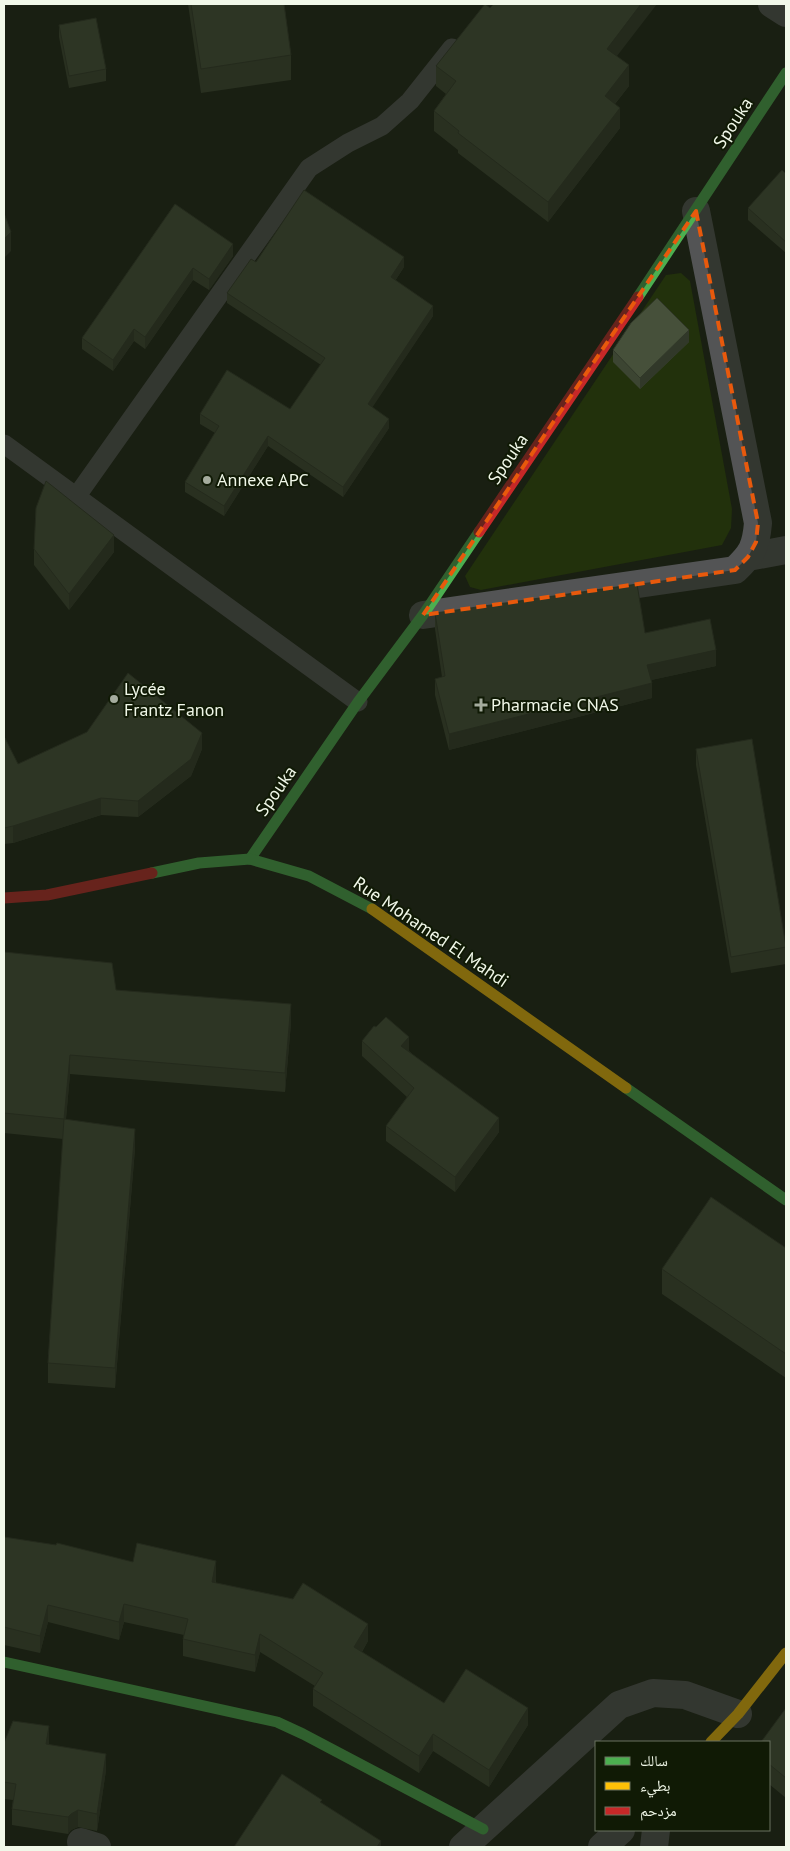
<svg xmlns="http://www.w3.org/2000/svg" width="790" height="1851" font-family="'PT Sans','Noto Naskh Arabic',sans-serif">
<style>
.green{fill:#22310c}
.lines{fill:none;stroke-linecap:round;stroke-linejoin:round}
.lane{stroke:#535455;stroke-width:19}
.street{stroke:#535455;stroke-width:28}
.fast{stroke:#4caf50;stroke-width:11}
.slow{stroke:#ffc107;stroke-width:11}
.jam{stroke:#c62828;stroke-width:11}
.wall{fill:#3c4532}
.shaded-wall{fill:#313829}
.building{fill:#46503a;stroke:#313829}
.marked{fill:none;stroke:#e8590c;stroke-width:4;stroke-dasharray:10 6;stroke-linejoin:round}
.poi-dot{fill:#a5ac9e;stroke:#101a05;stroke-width:2}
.labels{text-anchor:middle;stroke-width:4;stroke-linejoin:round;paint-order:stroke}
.street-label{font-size:18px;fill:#f1f8e9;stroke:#101a05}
.poi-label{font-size:18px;fill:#f1f8e9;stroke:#101a05;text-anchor:start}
</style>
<rect width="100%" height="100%" fill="#191f12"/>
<polygon class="green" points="681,273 690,281 732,509 731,528 722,545 481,590 470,587 465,576 666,275"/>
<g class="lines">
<g class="lane">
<polyline points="4,444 358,702"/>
<polyline points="76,497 309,168 348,143 382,126 410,101 452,48"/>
</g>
<g class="street">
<polyline points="772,4 786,13"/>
<polyline points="748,557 786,550"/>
<path d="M423 615 735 570C752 554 756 547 758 523L696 211"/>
<polyline points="81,1842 97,1847"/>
<polyline points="463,1847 619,1705 653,1693 685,1695 738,1714"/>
<polyline points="602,1847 621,1830"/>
<polyline points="654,1847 656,1830"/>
</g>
<g class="fast">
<polyline points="638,297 786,73"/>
<polyline points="250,859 358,702 423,615 479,532"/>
<polyline points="152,873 199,863 250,859 309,876 372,909"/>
<polyline points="626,1088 786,1200"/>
<polyline points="4,1662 277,1722 303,1734 483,1829"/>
</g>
<g class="slow">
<polyline points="372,909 626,1088"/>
<polyline points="711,1742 738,1714 786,1653"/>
</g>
<g class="jam">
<polyline points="479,532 638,297"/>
<polyline points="4,898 47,895 152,873"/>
</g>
</g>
<g class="wall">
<polygon points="188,4 284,4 291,55 291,80 201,93"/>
<polygon points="490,8 617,56 629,86 615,104 620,128 548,222 458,153 458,150 434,131 434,111 446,94 436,86 436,66"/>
<polygon points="59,25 106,69 106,81 69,88 59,37"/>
<polygon points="786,174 786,253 748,220 748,208"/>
<polygon points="175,204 233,256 209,290 193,280 145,349 134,341 113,371 82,349 82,338"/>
<polygon points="256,262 404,267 395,281 433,316 372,407 389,428 343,497 268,446 224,516 185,492 185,482 215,433 200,424 200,414 290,409 321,365 227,303 227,293"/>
<polygon points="689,342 640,389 613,362 613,350"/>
<polygon points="34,549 114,552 69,610 34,565"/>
<polygon points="435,613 645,633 716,666 651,680 652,698 449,750 435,695 435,679 442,677 435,629"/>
<polygon points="4,738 18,764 202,749 191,776 138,817 101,815 13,843 4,844"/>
<polygon points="696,749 786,947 786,964 731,973 696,765"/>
<polygon points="4,952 116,990 291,1023 285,1092 70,1074 66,1119 135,1149 115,1388 48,1383 48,1363 63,1139 4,1133"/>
<polygon points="362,1041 409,1051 499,1132 455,1192 386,1141 386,1126 407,1097 362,1056"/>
<polygon points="786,1248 786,1378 662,1294 662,1269"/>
<polygon points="4,1537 216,1579 216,1583 368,1641 362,1652 444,1703 528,1725 489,1787 433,1751 419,1773 313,1706 313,1689 315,1686 260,1652 255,1672 183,1656 183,1639 184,1635 124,1622 119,1640 48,1622 40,1653 4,1645"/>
<polygon points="786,1708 786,1798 769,1784 769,1742"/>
<polygon points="4,1743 49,1743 49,1745 106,1770 97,1831 78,1827 71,1830 68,1834 12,1825 12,1809 13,1800 4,1799"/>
</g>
<g class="shaded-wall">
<polygon points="641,4 657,4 607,69 607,49"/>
<polygon points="629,65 629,86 605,116 605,96"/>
<polygon points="620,108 620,128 548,222 548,202"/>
<polygon points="11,232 11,251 4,258 4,239"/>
<polygon points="233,244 233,256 209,290 209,279"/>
<polygon points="404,257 404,267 391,287 391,277"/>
<polygon points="193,268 193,280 145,349 145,337"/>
<polygon points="433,306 433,316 368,414 368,404"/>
<polygon points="134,329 134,341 113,371 113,360"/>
<polygon points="689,330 689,342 640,389 640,378"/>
<polygon points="389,419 389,428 343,497 343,487"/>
<polygon points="268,436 268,446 224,516 224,506"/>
<polygon points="114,535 114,552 69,610 69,594"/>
<polygon points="716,650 716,666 647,681 647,665"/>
<polygon points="652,683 652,698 449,750 449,734"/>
<polygon points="202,733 202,749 191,776 138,817 138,801"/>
<polygon points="101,798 101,815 13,843 13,826"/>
<polygon points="291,1004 291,1023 285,1092 285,1073"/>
<polygon points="409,1037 409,1052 401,1046"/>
<polygon points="70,1055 70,1074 64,1139 64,1119"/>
<polygon points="499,1118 499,1132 455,1192 455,1177"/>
<polygon points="135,1129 135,1149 115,1388 115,1368"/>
<polygon points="216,1561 216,1579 212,1599 212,1582"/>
<polygon points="124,1604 124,1622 119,1640 119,1622"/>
<polygon points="48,1605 48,1622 40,1653 40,1636"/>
<polygon points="368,1624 368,1641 354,1664 354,1647"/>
<polygon points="260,1634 260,1652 255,1672 255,1655"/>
<polygon points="528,1708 528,1725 489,1787 489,1770"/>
<polygon points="49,1726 49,1743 46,1761 46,1744"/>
<polygon points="433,1734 433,1751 419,1773 419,1756"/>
<polygon points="106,1754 106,1770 97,1831 97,1814"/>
<polygon points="78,1810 78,1827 71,1830 68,1834 68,1817 71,1814"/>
<polygon points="381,1841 381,1847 377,1847"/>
</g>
<g class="building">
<polygon points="191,4 284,4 291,55 201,69"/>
<polygon points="485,4 490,8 494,4 641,4 607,49 629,65 605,96 620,108 548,202 458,133 459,131 434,111 456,81 436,66"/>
<polygon points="96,18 106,69 69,76 59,25"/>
<polygon points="782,170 786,174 786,242 748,208"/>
<polygon points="304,190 404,257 391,277 433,306 368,404 389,419 343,487 268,436 224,506 185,482 219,426 200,414 227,370 290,409 325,358 227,293 251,259 256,262"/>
<polygon points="175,204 233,244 209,279 193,268 145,337 134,329 113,360 82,338"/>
<polygon points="4,213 11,232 4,239"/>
<polygon points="657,298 689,330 640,378 613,350 631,323"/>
<polygon points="46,481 114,535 69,594 34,549 36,508"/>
<polygon points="637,584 645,633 710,619 716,650 647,665 652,683 449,734 435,679 445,676 435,613"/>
<polygon points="128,673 202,733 191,759 138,801 101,798 13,826 4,828 4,738 5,738 18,764 87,732"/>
<polygon points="752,739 786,947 731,957 696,749"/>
<polygon points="4,952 112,963 116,990 291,1004 285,1073 70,1055 64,1119 4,1113"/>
<polygon points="386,1017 409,1037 401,1046 499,1118 455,1177 386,1126 414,1088 362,1041 374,1026 376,1027"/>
<polygon points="64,1119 135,1129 115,1368 48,1363"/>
<polygon points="711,1197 786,1248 786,1354 662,1269"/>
<polygon points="4,1537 56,1545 57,1543 133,1562 137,1543 216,1561 212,1582 293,1599 303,1583 368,1624 354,1647 444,1703 466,1669 528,1708 489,1770 433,1734 419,1756 313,1689 323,1673 260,1634 255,1655 183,1639 188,1619 124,1604 119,1622 48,1605 40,1636 4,1627"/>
<polygon points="786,1708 786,1778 769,1764 769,1742 761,1742"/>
<polygon points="13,1721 49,1726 46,1744 106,1754 97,1814 78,1810 71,1814 68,1817 12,1809 16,1784 4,1782 4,1743"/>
<polygon points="282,1774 322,1800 320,1802 381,1841 377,1847 234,1847"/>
</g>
<path d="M0 0H790V1851H0ZM696 211 758 523 756 542 748 557 735 570 423 615Z" fill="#191f12" fill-opacity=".55" fill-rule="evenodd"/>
<path class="marked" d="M696 211 758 523 756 542 748 557 735 570 423 615Z"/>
<g class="poi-dot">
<circle cx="207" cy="480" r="5"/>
<circle cx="114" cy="699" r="5"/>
<path d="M478.5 697.5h5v5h5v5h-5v5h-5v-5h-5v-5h5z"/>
</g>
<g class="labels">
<g class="street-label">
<text transform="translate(733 123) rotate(-57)" y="6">Spouka</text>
<text transform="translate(508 459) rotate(-56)" y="6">Spouka</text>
<text transform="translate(276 791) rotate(-55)" y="6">Spouka</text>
<text transform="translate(431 932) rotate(34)" y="6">Rue Mohamed El Mahdi</text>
</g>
<g class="poi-label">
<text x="217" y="486">Annexe APC</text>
<text x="124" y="695">Lycée<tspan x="124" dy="21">Frantz Fanon</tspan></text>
<text x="491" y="711">Pharmacie CNAS</text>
</g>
</g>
<rect width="790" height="1851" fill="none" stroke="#f1f8e9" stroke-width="10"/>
<rect x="595" y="1741" width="175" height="90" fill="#101a05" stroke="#6a7360"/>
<rect x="605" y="1757" width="25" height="8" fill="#4caf50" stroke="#6a7360"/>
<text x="640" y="1766" font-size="15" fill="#f1f8e9">سالك</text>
<rect x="605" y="1782" width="25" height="8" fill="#ffc107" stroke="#6a7360"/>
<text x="640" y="1791" font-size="15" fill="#f1f8e9">بطيء</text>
<rect x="605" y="1807" width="25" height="8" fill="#c62828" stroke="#6a7360"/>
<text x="640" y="1816" font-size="15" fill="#f1f8e9">مزدحم</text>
</svg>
